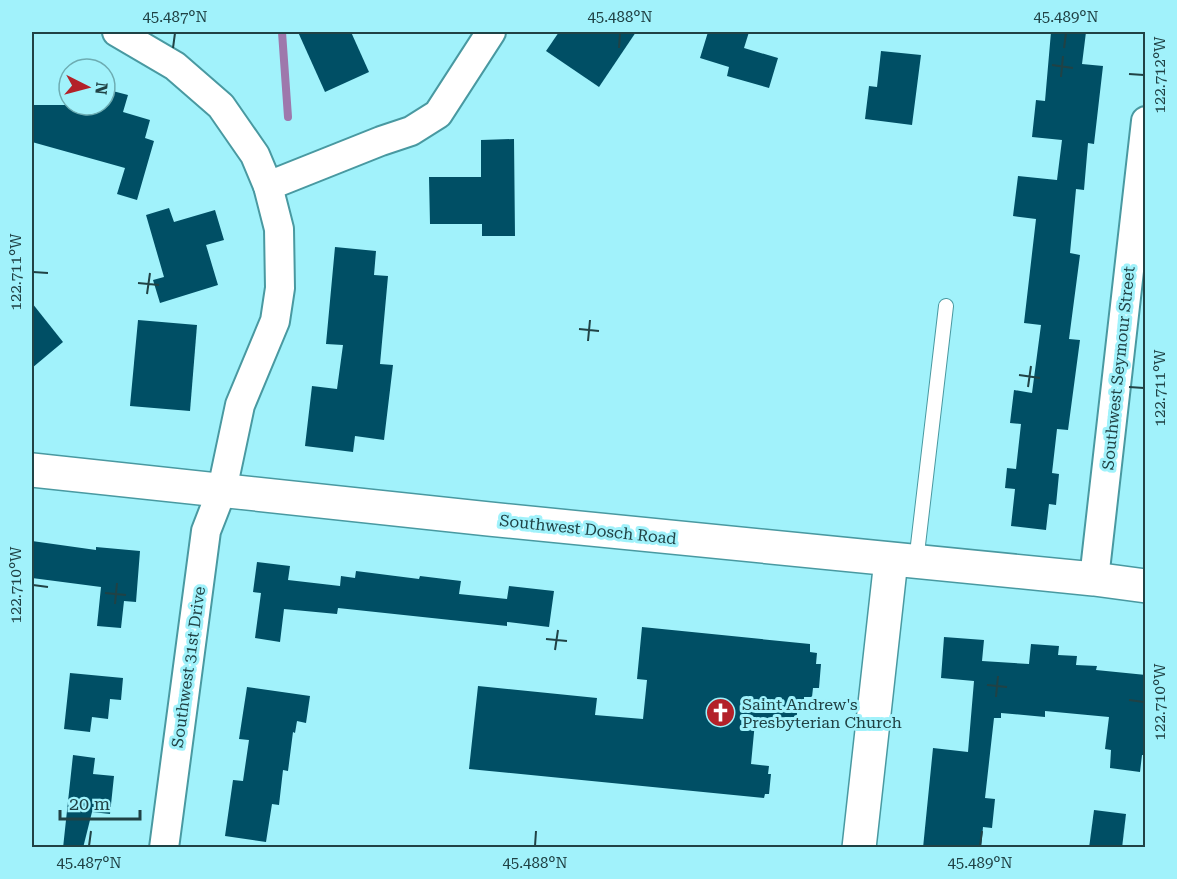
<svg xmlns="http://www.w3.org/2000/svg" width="1177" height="879" font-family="'Roboto Serif',serif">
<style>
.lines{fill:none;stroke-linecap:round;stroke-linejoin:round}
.stream{stroke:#9e78ac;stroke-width:8}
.building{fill:#004f65}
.lane-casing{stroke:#4999a1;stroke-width:16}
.street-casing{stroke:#4999a1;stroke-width:32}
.secondary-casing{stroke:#4999a1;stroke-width:36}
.lane{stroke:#fff;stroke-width:14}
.street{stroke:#fff;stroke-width:28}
.secondary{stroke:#fff;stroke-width:33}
.ticks{fill:none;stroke:#204245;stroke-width:2}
.labels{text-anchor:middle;stroke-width:6;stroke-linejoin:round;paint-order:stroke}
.street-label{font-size:16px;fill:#204245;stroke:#a1f2fb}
.poi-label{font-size:16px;fill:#204245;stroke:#a1f2fb;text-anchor:start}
.neatline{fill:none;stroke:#204245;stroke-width:2}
.ticks-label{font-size:15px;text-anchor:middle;fill:#204245}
</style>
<rect width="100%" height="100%" fill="#a1f2fb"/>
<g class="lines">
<polyline class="stream" points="282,32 288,117"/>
</g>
<g class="building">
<polygon points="298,32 351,32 369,72 325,92"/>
<polygon points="559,32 636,32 599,87 546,51"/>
<polygon points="708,32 749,32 744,48 778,58 769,88 727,76 729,67 700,58"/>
<polygon points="1051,32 1086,32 1082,64 1103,66 1094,144 1088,143 1084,190 1076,189 1070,253 1080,255 1069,339 1080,340 1068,430 1057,429 1052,473 1059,474 1056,505 1049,504 1046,530 1011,526 1015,489 1005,488 1007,468 1016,469 1021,424 1010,423 1014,390 1032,393 1041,325 1024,323 1036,219 1013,216 1018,176 1057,180 1062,140 1032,137 1036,100 1045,101"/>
<polygon points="881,51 921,55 912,125 865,119 869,86 877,87"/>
<polygon points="105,89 128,95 123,112 150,120 145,138 154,141 137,200 117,194 125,168 32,142 32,105 105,105"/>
<polygon points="514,139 515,236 482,236 482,224 430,224 429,177 481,177 481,140"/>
<polygon points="169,208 174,222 215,210 224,240 206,245 218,285 160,303 153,280 164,277 146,215"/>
<polygon points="335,247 376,251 374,275 388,276 380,364 393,365 384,440 355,436 353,452 305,446 312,386 337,389 343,345 326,344"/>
<polygon points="32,303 63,342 32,368"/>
<polygon points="138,320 197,325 190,411 130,406"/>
<polygon points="32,541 96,550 96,547 140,551 136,602 124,601 121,628 97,626 101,587 32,578"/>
<polygon points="257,562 290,566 288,580 340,586 341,576 355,578 356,571 419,579 420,576 461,581 459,594 507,599 509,586 554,591 549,627 507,622 507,626 338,608 337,614 284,609 280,642 255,638 261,593 253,592"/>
<polygon points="642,627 810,644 810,652 817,653 816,664 821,664 819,688 813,688 812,697 804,697 804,706 798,706 796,721 775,719 775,724 755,722 751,764 769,766 768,774 771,774 769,794 765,794 764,798 469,769 478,686 597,698 595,715 643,719 647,680 637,679"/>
<polygon points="944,637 984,640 982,661 1029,664 1031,644 1059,646 1058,655 1077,656 1076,665 1097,666 1096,670 1146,675 1146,755 1142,755 1140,772 1110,768 1111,750 1105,749 1109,717 1045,711 1045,717 1001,713 1001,718 994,718 985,798 995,799 992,828 983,827 981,848 923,848 933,748 968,752 974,681 941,678"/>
<polygon points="70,673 123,678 121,700 110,699 108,719 92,717 90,732 64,729"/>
<polygon points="247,687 310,696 306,723 297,721 295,733 293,732 288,771 283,770 279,805 272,804 266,842 225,836 233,780 243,781 249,740 239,739"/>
<polygon points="73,755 95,758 93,774 114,776 110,814 92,812 83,848 63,848"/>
<polygon points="1094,810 1126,814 1122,848 1089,848"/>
</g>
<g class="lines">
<defs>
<polyline id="lane" points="916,562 946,306"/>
<g id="street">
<polyline points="117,32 175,66 221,106 255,155 268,186 279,229 280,288 275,321 240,405 222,490 206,531 164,848"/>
<polyline points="268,186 381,141 411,131 438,114 491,32"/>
<polyline points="1094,579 1146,121"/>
</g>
<g id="secondary">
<polyline points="32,470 489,519 1094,579 1146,586"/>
<polyline points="859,848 891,560"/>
</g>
</defs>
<use href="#lane" class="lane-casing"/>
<use href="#street" class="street-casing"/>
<use href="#secondary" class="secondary-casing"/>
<use href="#lane" class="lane"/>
<use href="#street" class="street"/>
<use href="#secondary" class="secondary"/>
</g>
<path class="ticks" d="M173 48 175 33M619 48 620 33M1064 48 1066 33M1052 65 1073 68M1129 74 1144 75M1061 77 1063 56M33 272 48 273M138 283 159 285M147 294 150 273M579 329 599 331M588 341 590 320M1019 375 1040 378M1028 387 1031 366M1129 387 1144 388M33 585 48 587M105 593 126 595M115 604 117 583M546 639 567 641M555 650 558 630M987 685 1007 687M996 697 998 676M1129 700 1144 702M89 846 91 831M535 846 536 831M980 846 982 831"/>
<defs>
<symbol id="church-disc" viewBox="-11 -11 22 22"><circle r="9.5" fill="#b32129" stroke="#a1f2fb"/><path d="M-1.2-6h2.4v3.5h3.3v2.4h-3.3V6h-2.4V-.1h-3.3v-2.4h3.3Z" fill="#fff"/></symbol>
</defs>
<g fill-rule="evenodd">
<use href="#church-disc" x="704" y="696" width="33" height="33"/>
</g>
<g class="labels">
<g class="street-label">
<text transform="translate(1118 368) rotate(-84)" y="6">Southwest Seymour Street</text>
<text transform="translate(588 529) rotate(6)" y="6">Southwest Dosch Road</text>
<text transform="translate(188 667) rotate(-82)" y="6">Southwest 31st Drive</text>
</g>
<g class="poi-label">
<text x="742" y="710">Saint Andrew's<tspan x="742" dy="18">Presbyterian Church</tspan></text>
</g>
</g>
<rect width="1177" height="879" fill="none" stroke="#a1f2fb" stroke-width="66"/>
<g transform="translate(87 87) rotate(96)"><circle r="28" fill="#a1f2fb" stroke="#6dacb2" stroke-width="1.5"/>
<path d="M0-4.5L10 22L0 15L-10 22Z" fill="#b32129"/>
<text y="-9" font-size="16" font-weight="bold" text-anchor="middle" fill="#204245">N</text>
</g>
<path d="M60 810v9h80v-9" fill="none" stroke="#204245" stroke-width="3"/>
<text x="69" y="810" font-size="18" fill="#204245" stroke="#a1f2fb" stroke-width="4.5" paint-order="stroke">20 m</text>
<rect x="33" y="33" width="1111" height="813" class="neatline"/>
<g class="ticks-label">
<text x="175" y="22">45.487°N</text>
<text x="620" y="22">45.488°N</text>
<text x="1066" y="22">45.489°N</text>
<text transform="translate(1160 75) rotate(-90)" y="5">122.712°W</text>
<text transform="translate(16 272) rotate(-90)" y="5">122.711°W</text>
<text transform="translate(1160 388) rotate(-90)" y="5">122.711°W</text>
<text transform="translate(16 585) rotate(-90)" y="5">122.710°W</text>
<text transform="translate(1160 702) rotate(-90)" y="5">122.710°W</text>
<text x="89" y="868">45.487°N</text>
<text x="535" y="868">45.488°N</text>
<text x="980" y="868">45.489°N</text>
</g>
</svg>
